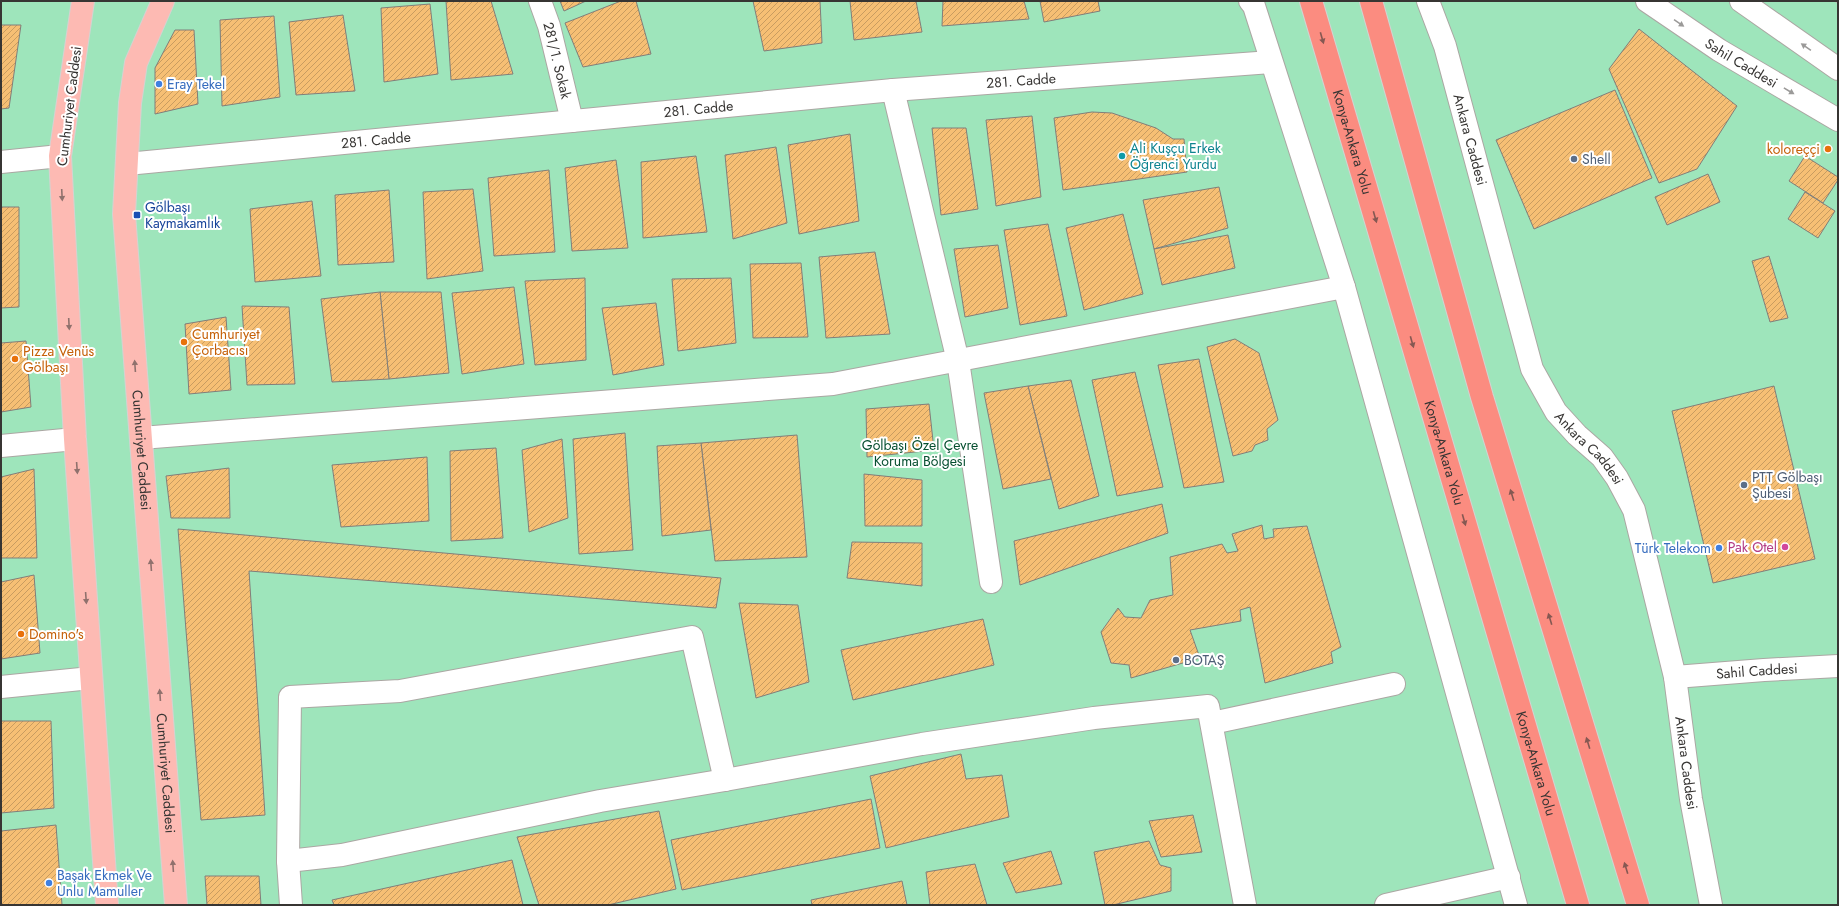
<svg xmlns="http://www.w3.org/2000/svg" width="1839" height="906" font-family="Jost,sans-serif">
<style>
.green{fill:#9ee5bb}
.building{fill:url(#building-hatch);stroke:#817e7a}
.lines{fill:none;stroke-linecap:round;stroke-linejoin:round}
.minor-casing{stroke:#aba7a3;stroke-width:24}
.major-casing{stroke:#d3d3d2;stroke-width:24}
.highway-casing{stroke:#d3d3d2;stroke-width:24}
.path{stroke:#bebbb7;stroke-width:2.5;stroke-dasharray:2 3;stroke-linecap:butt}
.minor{stroke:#fff;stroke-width:22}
.major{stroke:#fdbab3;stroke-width:22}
.highway{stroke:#fb8c80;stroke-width:22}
.oneway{fill:#9b9a99}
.oneway2{fill:#855852}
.oneway3{fill:#90716d}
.shop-dot{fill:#3f7fe0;stroke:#fff;stroke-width:1.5}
.food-dot{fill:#e8710a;stroke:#fff;stroke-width:1.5}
.culture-dot{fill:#0f9aa8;stroke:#fff;stroke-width:1.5}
.service-dot{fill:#5c6f8a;stroke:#fff;stroke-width:1.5}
.transit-dot{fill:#1a4fb4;stroke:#fff;stroke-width:1.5}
.hotel-dot{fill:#d1479c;stroke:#fff;stroke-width:1.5}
.labels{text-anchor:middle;stroke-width:4;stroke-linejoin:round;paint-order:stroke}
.street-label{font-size:14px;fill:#373533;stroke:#fff}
.shop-label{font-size:14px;fill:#366cbe;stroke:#fff;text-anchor:start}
.culture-label{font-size:14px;fill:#0d838f;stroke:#fff;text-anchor:start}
.food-label{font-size:14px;fill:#c56008;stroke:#fff;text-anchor:start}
.service-label{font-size:14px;fill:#4e5e75;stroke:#fff;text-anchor:start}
.transit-label{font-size:14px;fill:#164399;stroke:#fff;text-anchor:start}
.park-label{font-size:14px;fill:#064f30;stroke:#fff}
.hotel-label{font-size:14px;fill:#b23c85;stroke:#fff;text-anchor:end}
</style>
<defs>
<pattern id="building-hatch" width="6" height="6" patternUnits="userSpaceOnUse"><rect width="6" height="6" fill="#f6bf74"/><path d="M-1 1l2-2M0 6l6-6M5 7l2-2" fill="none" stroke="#c89c60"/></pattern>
</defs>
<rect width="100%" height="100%" fill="#f9f5f1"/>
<rect class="green" x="1" y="1" width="1837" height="904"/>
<g class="building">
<polygon points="446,1 491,1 513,74 451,80"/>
<polygon points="560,1 586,1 564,11"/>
<polygon points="621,1 636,1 651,54 583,67 565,23"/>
<polygon points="753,1 820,1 822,43 764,51"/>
<polygon points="850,1 916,1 922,32 854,40"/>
<polygon points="943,1 1024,1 1029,19 942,26"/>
<polygon points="1040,1 1098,1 1100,11 1044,22"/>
<polygon points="430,4 438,74 384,82 381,8"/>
<polygon points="343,15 355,91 296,95 289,22"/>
<polygon points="274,16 280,97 222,106 220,20"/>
<polygon points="1,25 21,25 9,108 1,109"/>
<polygon points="1639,29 1737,106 1697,169 1659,183 1609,69"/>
<polygon points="175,30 194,30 198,104 155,114 155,68"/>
<polygon points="1615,90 1652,178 1534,229 1496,140"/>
<polygon points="1092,112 1112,113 1156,128 1173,139 1184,139 1187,172 1063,190 1054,118"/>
<polygon points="1032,116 1041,197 996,206 986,120"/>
<polygon points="932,128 966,128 978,209 941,215"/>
<polygon points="850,134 859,221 799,234 788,145"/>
<polygon points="776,147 787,223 733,239 725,155"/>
<polygon points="696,156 707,232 643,238 641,162"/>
<polygon points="1805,156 1838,177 1838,180 1823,203 1789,181"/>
<polygon points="616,160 628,248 572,251 565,168"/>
<polygon points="549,170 555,252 494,256 488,178"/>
<polygon points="1708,174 1720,202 1667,225 1655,197"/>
<polygon points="1219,187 1228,228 1154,249 1143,200"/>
<polygon points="473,189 483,271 427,279 423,192"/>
<polygon points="389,190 394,262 338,265 335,195"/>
<polygon points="1805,192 1835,211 1818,238 1788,219"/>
<polygon points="312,201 321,276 255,282 250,209"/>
<polygon points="1,207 19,207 19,307 1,308"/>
<polygon points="1123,214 1143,294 1084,310 1066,228"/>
<polygon points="1048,224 1067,316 1020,325 1004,230"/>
<polygon points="1228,235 1235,268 1162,285 1154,249"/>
<polygon points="998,245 1008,308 965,317 954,249"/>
<polygon points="875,252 890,334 826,338 819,257"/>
<polygon points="1769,256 1788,318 1770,322 1752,261"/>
<polygon points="801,263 808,337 753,338 750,264"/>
<polygon points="585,278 586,360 535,365 525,281"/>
<polygon points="731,278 736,343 678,351 672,279"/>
<polygon points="514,287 524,364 462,374 452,293"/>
<polygon points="380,292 441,292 449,373 389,379"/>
<polygon points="380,292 389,379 332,382 321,299"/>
<polygon points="656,303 664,365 613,375 602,308"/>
<polygon points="242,306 289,307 295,384 247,385"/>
<polygon points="226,317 231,390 189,394 185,324"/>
<polygon points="1235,339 1259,353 1278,420 1267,429 1268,440 1255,445 1252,451 1233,456 1207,347"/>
<polygon points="26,341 31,407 1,412 1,343"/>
<polygon points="1199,359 1224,482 1184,488 1158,365"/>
<polygon points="1135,372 1163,487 1117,496 1092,380"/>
<polygon points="1071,380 1099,496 1059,509 1028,386"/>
<polygon points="1028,386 1051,479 1003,489 984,393"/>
<polygon points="1774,386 1815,559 1713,583 1672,411"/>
<polygon points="929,404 934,450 867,457 866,409"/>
<polygon points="625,433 633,550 579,554 573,439"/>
<polygon points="797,435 807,557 715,561 701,443"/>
<polygon points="562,439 568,518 529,532 522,450"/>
<polygon points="701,443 711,530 662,536 657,446"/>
<polygon points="496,448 503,538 451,541 450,451"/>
<polygon points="427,457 429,521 341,527 332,465"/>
<polygon points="229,468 230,518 171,518 166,476"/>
<polygon points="34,469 37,558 1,558 1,477"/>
<polygon points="864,474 922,480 922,526 865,526"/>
<polygon points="1162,504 1168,533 1020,585 1014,541"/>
<polygon points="1262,525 1264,539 1274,537 1273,529 1307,526 1341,647 1331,652 1333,663 1265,683 1250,607 1240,610 1241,621 1190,630 1200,658 1131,678 1129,665 1111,663 1101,632 1118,608 1125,617 1141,618 1150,600 1173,595 1170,557 1222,544 1227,553 1238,551 1232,534"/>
<polygon points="178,529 721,578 716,608 249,571 265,815 201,820"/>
<polygon points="852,542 922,543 922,586 847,578"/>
<polygon points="34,575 40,653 1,659 1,582"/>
<polygon points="739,603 798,605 809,682 756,698"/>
<polygon points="983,619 994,665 853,700 841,650"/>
<polygon points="1,721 51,721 54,808 1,813"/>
<polygon points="961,754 966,779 1002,775 1009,817 886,848 870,776"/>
<polygon points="871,799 880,848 682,890 671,840"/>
<polygon points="659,811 676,889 608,905 539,905 517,837"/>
<polygon points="1193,815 1202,852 1161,857 1149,821"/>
<polygon points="56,825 62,905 1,905 1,831"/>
<polygon points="1149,841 1160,865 1171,868 1171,891 1113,905 1105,905 1094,852"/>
<polygon points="1051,851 1062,884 1016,893 1003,863"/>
<polygon points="512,860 523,905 334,905 332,900"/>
<polygon points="975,864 987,905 930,905 926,872"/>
<polygon points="205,876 259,876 261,905 207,905"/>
<polygon points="902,881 907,905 812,905 811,900"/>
</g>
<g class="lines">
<defs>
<g id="minor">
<path id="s1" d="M540 1 549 26 572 121"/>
<polyline points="1250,1 1254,6 1344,287 1516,905"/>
<path id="s2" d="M1428 1 1445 46 1532 369 1556 412 1577 435 1602 457 1617 478 1634 510 1675 677 1691 799 1711 905"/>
<path id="s3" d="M1647 1 1719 50 1838 120"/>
<polyline points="1741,1 1838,69"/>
<polyline points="893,90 958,361 991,582"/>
<polyline points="1,162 60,156"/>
<path id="s4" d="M127 164 893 90 1271 62"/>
<polyline points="141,438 833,384 1344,287"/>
<polyline points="1,446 75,439"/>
<path id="s5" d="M1675 677 1764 670 1838 666"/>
<polyline points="1,687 91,678"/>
<polyline points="1212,723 1394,684"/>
<polyline points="288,861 342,855 600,801 725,780 922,744 1094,718 1208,706 1245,905"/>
<polyline points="291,905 288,861 290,697 400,691 692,637 725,780"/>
<polyline points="1386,905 1509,877"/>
</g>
<g id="major">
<polyline points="83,1 60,156 75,439 107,905"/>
<path id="s6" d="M163 1 136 63 130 103 124 214 176 905"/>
</g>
<g id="highway">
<path id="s7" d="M1311 1 1578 905"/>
<polyline points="1371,1 1482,397 1638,905"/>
</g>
</defs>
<use href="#minor" class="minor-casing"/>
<use href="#major" class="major-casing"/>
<use href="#highway" class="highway-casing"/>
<polyline class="path" points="1836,1 1838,3"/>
<use href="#minor" class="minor"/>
<use href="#major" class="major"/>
<use href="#highway" class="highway"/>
</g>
<defs><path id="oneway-solid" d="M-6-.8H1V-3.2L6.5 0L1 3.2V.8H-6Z"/></defs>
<g class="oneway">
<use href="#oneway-solid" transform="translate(1679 23) rotate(34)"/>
<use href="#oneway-solid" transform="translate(1806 47) rotate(-145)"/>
<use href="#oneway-solid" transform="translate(1789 91) rotate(31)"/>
</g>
<g class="oneway2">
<use href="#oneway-solid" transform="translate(1322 38) rotate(74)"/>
<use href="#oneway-solid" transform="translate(1375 217) rotate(74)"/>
<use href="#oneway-solid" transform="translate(1412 342) rotate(74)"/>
<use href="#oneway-solid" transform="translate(1512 495) rotate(-107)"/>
<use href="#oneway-solid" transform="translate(1464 520) rotate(74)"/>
<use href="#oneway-solid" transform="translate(1550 619) rotate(-107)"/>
<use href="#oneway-solid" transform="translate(1588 743) rotate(-107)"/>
<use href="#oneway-solid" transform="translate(1626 868) rotate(-107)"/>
</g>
<g class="oneway3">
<use href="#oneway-solid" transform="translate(62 195) rotate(87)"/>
<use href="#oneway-solid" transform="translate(69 324) rotate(87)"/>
<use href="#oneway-solid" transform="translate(135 366) rotate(-94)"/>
<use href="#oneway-solid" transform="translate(77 468) rotate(86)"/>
<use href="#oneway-solid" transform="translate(151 565) rotate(-94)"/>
<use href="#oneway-solid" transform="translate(86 598) rotate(86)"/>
<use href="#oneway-solid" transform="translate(160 695) rotate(-94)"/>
<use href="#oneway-solid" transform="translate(173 866) rotate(-94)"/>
</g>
<g class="shop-dot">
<circle cx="159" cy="84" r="4"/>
<circle cx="1719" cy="548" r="4"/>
<circle cx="49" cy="883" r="4"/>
</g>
<g class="food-dot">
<circle cx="1828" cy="149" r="4"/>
<circle cx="184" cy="342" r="4"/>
<circle cx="15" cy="359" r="4"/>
<circle cx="21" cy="634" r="4"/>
</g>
<circle class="culture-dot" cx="1122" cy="156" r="4"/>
<g class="service-dot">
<circle cx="1574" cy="159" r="4"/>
<circle cx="1744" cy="485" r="4"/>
<circle cx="1176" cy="660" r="4"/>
</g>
<rect class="transit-dot" x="133" y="211" width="8" height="8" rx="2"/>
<circle class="hotel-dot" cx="1785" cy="547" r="4"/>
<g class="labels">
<g class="street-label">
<text dy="5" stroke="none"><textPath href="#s1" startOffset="62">281/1. Sokak</textPath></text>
<text dy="5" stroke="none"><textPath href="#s3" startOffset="113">Sahil Caddesi</textPath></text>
<text dy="5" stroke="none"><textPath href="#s4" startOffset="898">281. Cadde</textPath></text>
<text transform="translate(69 106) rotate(-83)" y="5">Cumhuriyet Caddesi</text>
<text dy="5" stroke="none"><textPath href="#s4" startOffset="574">281. Cadde</textPath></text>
<text dy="5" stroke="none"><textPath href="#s2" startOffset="145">Ankara Caddesi</textPath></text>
<text dy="5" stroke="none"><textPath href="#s4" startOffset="250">281. Cadde</textPath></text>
<text dy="5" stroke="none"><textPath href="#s7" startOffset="147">Konya-Ankara Yolu</textPath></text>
<text dy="5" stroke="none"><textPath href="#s2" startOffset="481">Ankara Caddesi</textPath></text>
<text dy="5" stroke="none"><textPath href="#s6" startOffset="456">Cumhuriyet Caddesi</textPath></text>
<text dy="5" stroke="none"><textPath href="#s7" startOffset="471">Konya-Ankara Yolu</textPath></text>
<text dy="5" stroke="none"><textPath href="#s5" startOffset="82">Sahil Caddesi</textPath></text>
<text dy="5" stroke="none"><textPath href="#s2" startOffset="817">Ankara Caddesi</textPath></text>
<text dy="5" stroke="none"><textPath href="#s7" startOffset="795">Konya-Ankara Yolu</textPath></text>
<text dy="5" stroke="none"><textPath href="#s6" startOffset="780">Cumhuriyet Caddesi</textPath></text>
</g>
<g class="shop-label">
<text x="167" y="89">Eray Tekel</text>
<text x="1711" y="553" text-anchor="end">Türk Telekom</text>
<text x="57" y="880">Başak Ekmek Ve<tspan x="57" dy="16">Unlu Mamuller</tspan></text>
</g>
<g class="culture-label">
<text x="1130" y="153">Ali Kuşçu Erkek<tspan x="1130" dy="16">Öğrenci Yurdu</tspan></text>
</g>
<g class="food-label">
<text x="1820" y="154" text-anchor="end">koloreççi</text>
<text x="192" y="339">Cumhuriyet<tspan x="192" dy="16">Çorbacısı</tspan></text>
<text x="23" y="356">Pizza Venüs<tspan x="23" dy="16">Gölbaşı</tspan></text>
<text x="29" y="639">Domino's</text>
</g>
<g class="service-label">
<text x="1582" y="164">Shell</text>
<text x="1752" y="482">PTT Gölbaşı<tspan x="1752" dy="16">Şubesi</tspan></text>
<text x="1184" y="665">BOTAŞ</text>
</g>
<g class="transit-label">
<text x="145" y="212">Gölbaşı<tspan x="145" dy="16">Kaymakamlık</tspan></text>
</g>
<g class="park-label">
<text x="920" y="450">Gölbaşı Özel Çevre<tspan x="920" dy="16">Koruma Bölgesi</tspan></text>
</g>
<g class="hotel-label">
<text x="1777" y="552">Pak Otel</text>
</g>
</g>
<rect width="1839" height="906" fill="none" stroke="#373533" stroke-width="4"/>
</svg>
